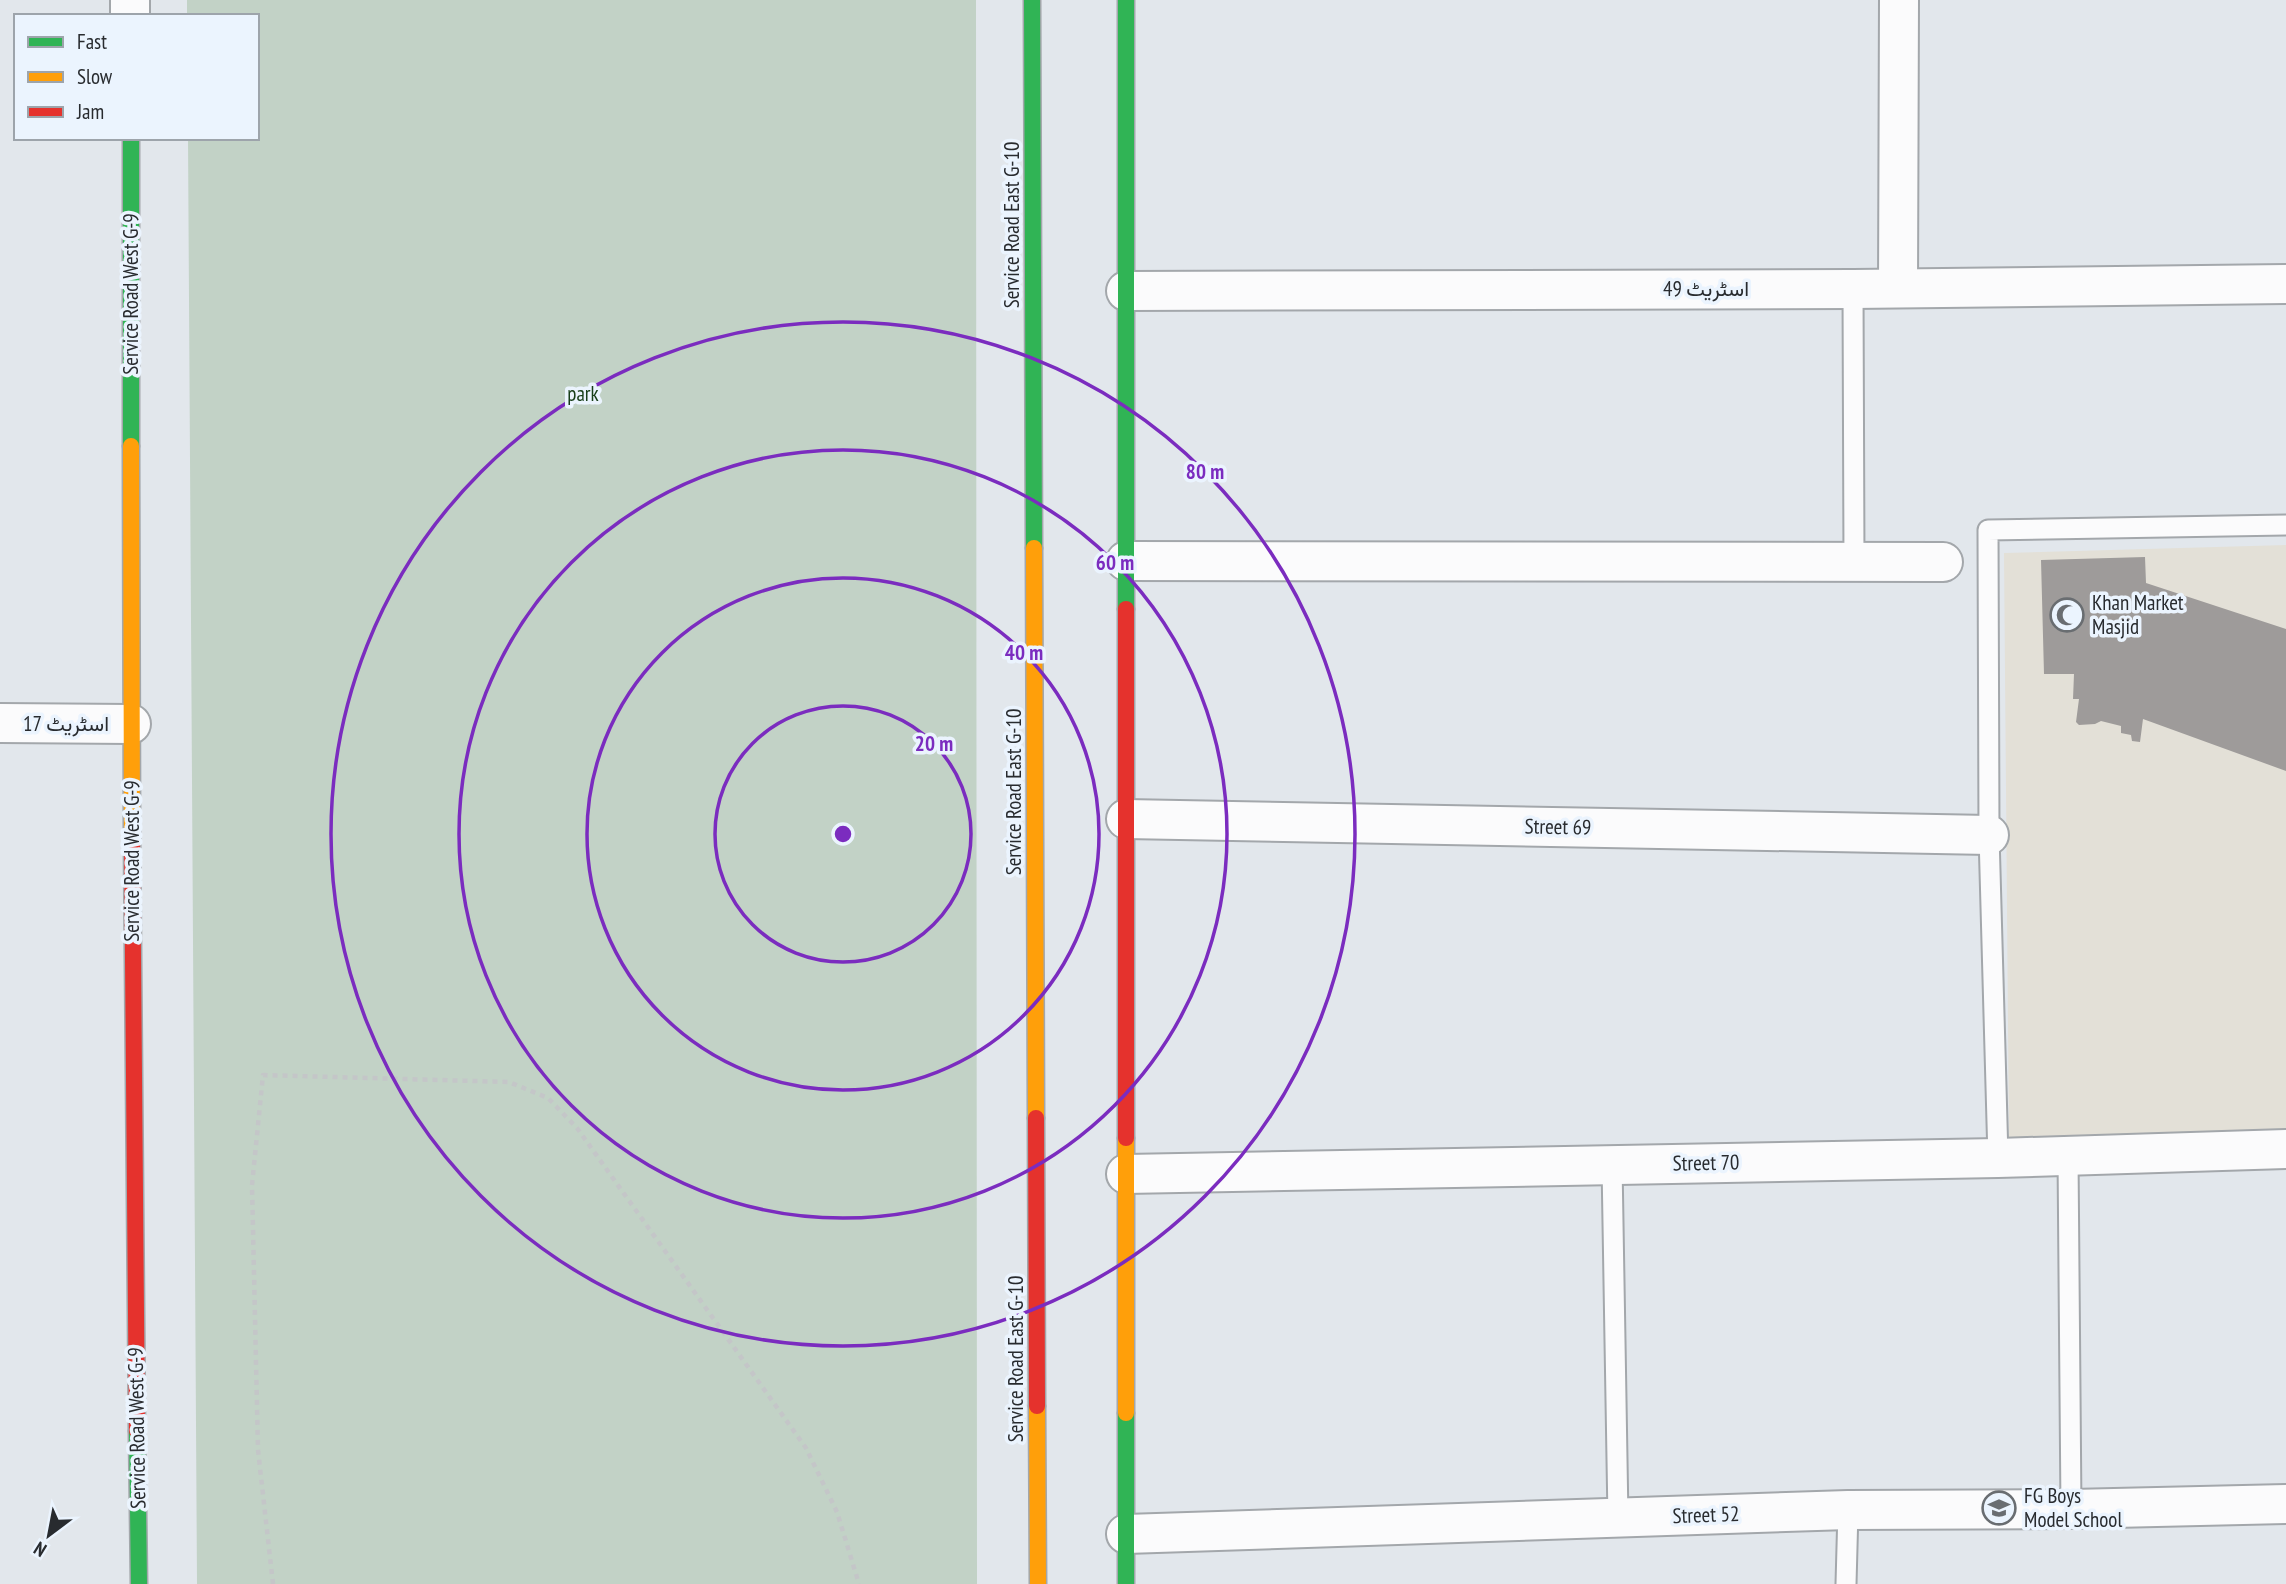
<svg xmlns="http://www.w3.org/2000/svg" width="2286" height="1584" font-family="'PT Sans Narrow',Vazirmatn,sans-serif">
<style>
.commercial{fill:#e3e0d7}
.green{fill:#c2d2c6}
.building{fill:#9e9b9a}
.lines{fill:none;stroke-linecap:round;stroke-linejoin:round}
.lane-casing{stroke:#a3a7ab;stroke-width:23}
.street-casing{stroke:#a3a7ab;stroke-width:42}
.fast-casing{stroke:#a3a7ab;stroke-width:19}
.slow-casing{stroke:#a3a7ab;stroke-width:19}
.jam-casing{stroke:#a3a7ab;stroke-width:19}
.path{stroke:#c4c6c8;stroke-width:4.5;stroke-dasharray:5 5;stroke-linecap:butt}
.lane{stroke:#fbfbfc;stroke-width:19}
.street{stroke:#fbfbfc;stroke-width:38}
.fast{stroke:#30b455;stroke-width:16}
.slow{stroke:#ff9f0a;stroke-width:16}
.jam{stroke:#e5322d;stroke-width:16}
.ring{fill:none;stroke:#7b2cbf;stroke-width:3.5}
.labels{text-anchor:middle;stroke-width:7;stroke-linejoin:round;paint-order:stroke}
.street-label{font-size:21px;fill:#282b2f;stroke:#ebf4fe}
.park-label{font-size:21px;fill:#173e18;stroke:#ebf4fe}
.poi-label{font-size:21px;fill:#282b2f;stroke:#ebf4fe;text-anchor:start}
.centre{fill:#7b2cbf;stroke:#ebf4fe;stroke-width:3.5}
.ring-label{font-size:21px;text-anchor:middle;font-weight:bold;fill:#7b2cbf;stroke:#ebf4fe;stroke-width:7;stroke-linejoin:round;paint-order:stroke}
</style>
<rect width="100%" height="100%" fill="#e2e7ec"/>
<polygon class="commercial" points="2286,545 2286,1135 2009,1142 2004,553"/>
<polygon class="green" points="187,0 976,0 977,1584 197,1584 188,138 257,138 257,16 187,16"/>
<polygon class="building" points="2145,557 2146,583 2286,629 2286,771 2143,719 2140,742 2132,741 2131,735 2121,733 2121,726 2101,721 2095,724 2079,725 2076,722 2079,699 2073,699 2074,674 2044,674 2041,560"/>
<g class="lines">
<defs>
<g id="lane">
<polyline points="1853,289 1854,562"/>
<polyline points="2068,1156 2071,1509"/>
<polyline points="1998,1158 1989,835 1988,530 2286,525"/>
<polyline points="1612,1164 1618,1518"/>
<polyline points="1846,1584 1848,1510"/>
</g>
<g id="street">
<polyline points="130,0 130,16"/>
<polyline points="1898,288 1899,0"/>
<polyline points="1126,291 1853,289 2286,284"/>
<polyline points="1126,561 1943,562"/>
<polyline points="0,723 131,724"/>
<polyline points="1126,819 1989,835"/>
<polyline points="1126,1174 1998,1158 2286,1149"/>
<polyline points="1126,1534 1848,1510 2071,1509 2286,1504"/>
</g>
<g id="fast">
<polyline points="1032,0 1034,548"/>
<polyline points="1126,0 1126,609"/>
<polyline points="131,138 131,446"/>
<polyline points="1126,1413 1126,1584"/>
<polyline points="137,1431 139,1584"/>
</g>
<g id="slow">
<polyline points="131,446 132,839"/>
<polyline points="1034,548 1036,1118"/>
<polyline points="1126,1138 1126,1413"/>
<polyline points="1037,1406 1038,1584"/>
</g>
<g id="jam">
<polyline points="1126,609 1126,1138"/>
<polyline points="132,839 137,1431"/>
<polyline points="1036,1118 1037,1406"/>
</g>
</defs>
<use href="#lane" class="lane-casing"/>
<use href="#street" class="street-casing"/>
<use href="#fast" class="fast-casing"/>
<use href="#slow" class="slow-casing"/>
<use href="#jam" class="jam-casing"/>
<polyline class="path" points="273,1584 258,1450 252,1185 263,1075 509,1082 548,1098 577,1128 806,1448 837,1512 859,1584"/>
<use href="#lane" class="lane"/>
<use href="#street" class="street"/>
<use href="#fast" class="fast"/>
<use href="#slow" class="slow"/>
<use href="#jam" class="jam"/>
</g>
<g class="ring">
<circle cx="843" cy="834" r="128"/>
<circle cx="843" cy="834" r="256"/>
<circle cx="843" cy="834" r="384"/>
<circle cx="843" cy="834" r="512"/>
</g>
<defs>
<symbol id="mosque-ring" viewBox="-11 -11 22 22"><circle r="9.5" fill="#ebf4fe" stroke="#696d71" stroke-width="1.5"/><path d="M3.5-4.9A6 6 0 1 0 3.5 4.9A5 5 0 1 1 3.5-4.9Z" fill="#696d71"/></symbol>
<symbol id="school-ring" viewBox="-11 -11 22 22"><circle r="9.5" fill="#ebf4fe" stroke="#696d71" stroke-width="1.5"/><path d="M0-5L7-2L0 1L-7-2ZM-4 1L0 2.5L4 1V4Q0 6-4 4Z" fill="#696d71"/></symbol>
</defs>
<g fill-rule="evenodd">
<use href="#mosque-ring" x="2048" y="596" width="38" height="38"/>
<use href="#school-ring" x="1980" y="1489" width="38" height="38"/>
</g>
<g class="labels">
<g class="street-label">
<text transform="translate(1012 225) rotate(-90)" y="7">Service Road East G-10</text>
<text x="1706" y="296">اسٹریٹ 49</text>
<text transform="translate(131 294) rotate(-90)" y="7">Service Road West G-9</text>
<text x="66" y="731">اسٹریٹ 17</text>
<text transform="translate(1014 792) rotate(-90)" y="7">Service Road East G-10</text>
<text transform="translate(1558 827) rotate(1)" y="7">Street 69</text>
<text transform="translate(132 861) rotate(-90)" y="7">Service Road West G-9</text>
<text transform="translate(1706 1163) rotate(-1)" y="7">Street 70</text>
<text transform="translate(1016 1359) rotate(-90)" y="7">Service Road East G-10</text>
<text transform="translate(137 1428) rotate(-91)" y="7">Service Road West G-9</text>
<text transform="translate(1706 1515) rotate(-2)" y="7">Street 52</text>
</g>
<g class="park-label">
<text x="583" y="401">park</text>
</g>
<g class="poi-label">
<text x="2092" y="610">Khan Market<tspan x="2092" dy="24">Masjid</tspan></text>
<text x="2024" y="1503">FG Boys<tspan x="2024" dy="24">Model School</tspan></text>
</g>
</g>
<circle cx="843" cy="834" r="10" class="centre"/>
<g class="ring-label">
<text x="1205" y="479">80 m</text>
<text x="1115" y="570">60 m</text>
<text x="1024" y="660">40 m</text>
<text x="934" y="751">20 m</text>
</g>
<rect x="14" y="14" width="245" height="126" fill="#ebf4fe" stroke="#9da4ab" stroke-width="2"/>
<rect x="28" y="37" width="35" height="10" fill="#30b455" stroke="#9da4ab" stroke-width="2"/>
<text x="77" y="49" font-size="21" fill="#282b2f">Fast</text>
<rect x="28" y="72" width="35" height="10" fill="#ff9f0a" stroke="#9da4ab" stroke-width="2"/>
<text x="77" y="84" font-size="21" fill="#282b2f">Slow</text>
<rect x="28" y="107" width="35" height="10" fill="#e5322d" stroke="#9da4ab" stroke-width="2"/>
<text x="77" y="119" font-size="21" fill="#282b2f">Jam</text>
<g transform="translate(49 1535) rotate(212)" stroke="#ebf4fe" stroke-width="5" paint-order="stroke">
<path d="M0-5L12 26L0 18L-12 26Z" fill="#282b2f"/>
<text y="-10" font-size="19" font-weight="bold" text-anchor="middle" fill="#282b2f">N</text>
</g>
</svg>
